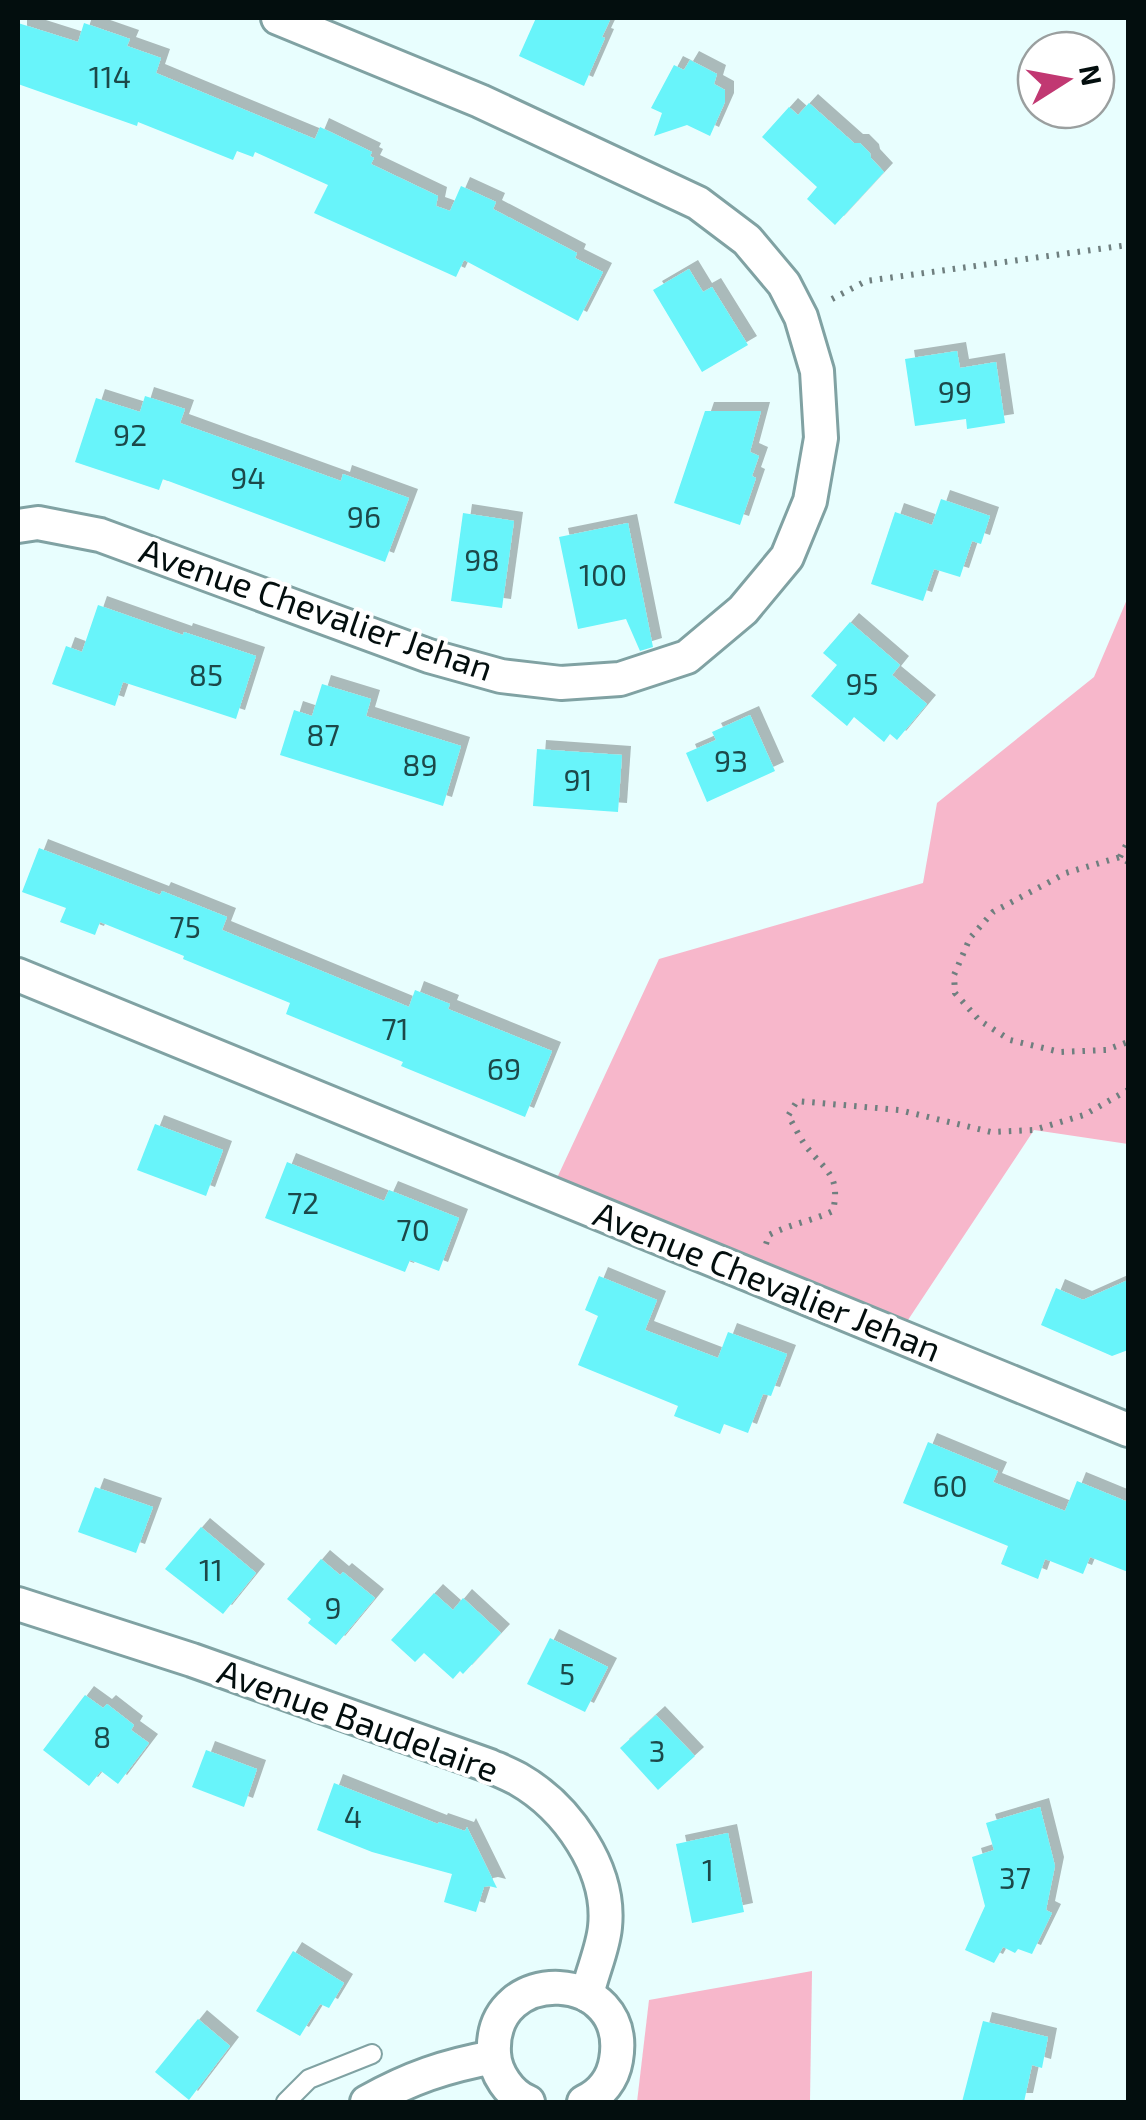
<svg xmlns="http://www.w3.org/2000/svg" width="1146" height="2120" font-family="'Exo 2',sans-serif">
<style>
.green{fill:#f7b7cb}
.building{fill:#67f4fa;filter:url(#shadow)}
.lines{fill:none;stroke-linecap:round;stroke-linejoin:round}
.service-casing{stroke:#80a2a3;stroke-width:22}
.minor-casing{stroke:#80a2a3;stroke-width:38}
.path{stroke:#6f7f7f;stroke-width:6;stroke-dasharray:2.5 8;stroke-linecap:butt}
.service{stroke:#fff;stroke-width:18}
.minor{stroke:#fff;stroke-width:32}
.labels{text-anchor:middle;stroke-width:8;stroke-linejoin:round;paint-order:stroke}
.number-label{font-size:30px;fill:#1c4849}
.street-label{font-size:35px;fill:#030e0e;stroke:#fff}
</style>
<defs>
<filter id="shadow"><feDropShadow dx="9" dy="-9" stdDeviation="0" flood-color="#0004"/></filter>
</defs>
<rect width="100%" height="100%" fill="#e8fefe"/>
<g class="green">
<polygon points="1128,597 1128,1144 1034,1130 906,1323 557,1178 659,959 923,883 937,803 1094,677"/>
<polygon points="812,1971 810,2102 637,2102 649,2000"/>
</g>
<g class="building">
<polygon points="536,18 611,18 602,37 605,38 584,86 519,56"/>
<polygon points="18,23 78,42 84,23 130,39 127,46 161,58 156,73 315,139 320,127 372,152 370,156 374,158 371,164 438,196 436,206 450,211 461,186 496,202 493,209 577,253 575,258 603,272 578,321 464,260 456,277 314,213 328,185 255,152 253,157 237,151 233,160 138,122 137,126 18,84"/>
<polygon points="690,60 717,74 714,84 725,90 725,102 710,136 687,125 654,136 662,113 651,108 674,65 684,70"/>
<polygon points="809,103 854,143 860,143 870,153 871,158 884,172 835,225 807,199 817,187 762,137 789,107 798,115"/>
<polygon points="689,269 703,292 712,287 748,345 702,372 653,290"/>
<polygon points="957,351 960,368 996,362 1005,423 967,429 966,419 915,426 905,359"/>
<polygon points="145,396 185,409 180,423 341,481 343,474 409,498 385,562 163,479 159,490 75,462 96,398 140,412"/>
<polygon points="705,411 761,411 750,452 759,456 752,476 756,478 740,525 674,503"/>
<polygon points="941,499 990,516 981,544 972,541 960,577 934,569 923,601 871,584 895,512 932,525"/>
<polygon points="463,513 514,521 502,608 451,601"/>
<polygon points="628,523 653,647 640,651 626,619 578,629 559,537"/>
<polygon points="98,605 183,635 184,632 256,656 236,719 123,682 115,706 52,684 66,646 82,652"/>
<polygon points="850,622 900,665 892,675 927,704 897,740 890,734 884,742 854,717 847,726 811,696 837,665 823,653"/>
<polygon points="322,684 371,699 366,716 461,746 443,806 280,755 294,710 312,716"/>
<polygon points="750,715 775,771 707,802 686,753 716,740 712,732"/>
<polygon points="537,749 622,755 618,812 533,806"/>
<polygon points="39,848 160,895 162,891 227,917 222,930 409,1007 415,990 450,1004 448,1009 552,1051 525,1117 401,1066 403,1062 286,1014 290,1003 183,959 184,956 100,922 95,935 60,922 66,908 22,892"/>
<polygon points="155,1124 223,1150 206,1196 137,1170"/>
<polygon points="287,1162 384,1201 389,1190 459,1218 439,1271 410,1260 405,1272 265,1218"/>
<polygon points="599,1276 657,1300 645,1330 718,1358 728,1332 787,1354 771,1396 763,1394 748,1433 724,1424 720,1434 674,1416 678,1406 578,1365 598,1316 585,1310"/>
<polygon points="1128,1280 1128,1350 1112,1356 1041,1325 1056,1288 1083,1300"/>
<polygon points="928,1442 998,1471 993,1482 1065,1511 1077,1481 1128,1502 1128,1572 1090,1557 1083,1574 1045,1559 1038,1579 1001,1564 1008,1546 903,1503"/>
<polygon points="95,1487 153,1507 136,1553 78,1532"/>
<polygon points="201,1527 256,1573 223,1614 165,1569"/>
<polygon points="321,1559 340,1575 343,1572 375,1598 336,1645 308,1623 311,1619 287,1599"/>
<polygon points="434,1593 453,1610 463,1598 501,1633 463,1674 460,1671 453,1679 424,1653 415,1662 391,1640"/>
<polygon points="550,1638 608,1667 585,1712 527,1684"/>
<polygon points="85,1695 103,1708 107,1704 134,1725 131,1730 149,1743 118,1784 101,1771 89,1786 43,1750"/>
<polygon points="656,1715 695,1756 658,1790 620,1748"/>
<polygon points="206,1750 257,1769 244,1807 192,1787"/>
<polygon points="334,1783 438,1824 439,1822 465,1831 467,1827 497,1888 489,1886 484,1887 476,1912 444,1902 452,1874 372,1852 317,1830"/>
<polygon points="1040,1807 1055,1866 1046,1910 1052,1913 1032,1954 1018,1949 1015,1953 1003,1947 994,1963 965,1950 985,1906 972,1857 994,1850 986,1823"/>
<polygon points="728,1833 744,1912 692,1923 676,1844"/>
<polygon points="293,1951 344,1983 329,2008 320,2004 300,2036 256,2011"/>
<polygon points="198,2019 230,2046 189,2100 155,2072"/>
<polygon points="983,2021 1048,2037 1042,2068 1032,2065 1024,2102 962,2102"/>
</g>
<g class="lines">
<defs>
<polyline id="service" points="286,2102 309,2079 372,2054"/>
<g id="minor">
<polyline points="18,526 38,523 100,535 429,656 501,676 561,683 620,679 687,657 743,610 787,557 810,501 821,438 817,371 801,317 784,284 747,240 698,203 480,101 278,18"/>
<polyline points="18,975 1128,1430"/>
<path d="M18 1604 192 1660 490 1766C499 1770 509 1774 518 1779 567 1807 611 1869 605 1927 603 1949 592 1972 587 1995"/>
<path d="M367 2102C410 2078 445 2066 494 2057"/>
<path d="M528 2102C510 2095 495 2073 494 2053 489 1962 632 1968 616 2060 613 2079 601 2094 584 2102"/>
</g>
</defs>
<use href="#service" class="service-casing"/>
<use href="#minor" class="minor-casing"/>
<g class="path">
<polyline points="832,299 866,281 1128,245"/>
<polyline points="1120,857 1128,841"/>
<polyline points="1128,862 1120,857 1066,873 993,912 970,938 954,975 955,993 979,1020 1010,1040 1060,1052 1106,1050 1128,1042"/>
<path d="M766 1244 769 1235C790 1224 812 1221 833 1211 841 1174 825 1171 805 1145 799 1136 794 1125 788 1116L797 1101 899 1110 991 1132 1034 1130 1084 1115 1128 1090"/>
</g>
<use href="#service" class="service"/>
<use href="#minor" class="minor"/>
</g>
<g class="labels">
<g class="number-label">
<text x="110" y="88">114</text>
<text x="955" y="403">99</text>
<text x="130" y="446">92</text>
<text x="248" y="489">94</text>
<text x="364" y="528">96</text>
<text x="482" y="571">98</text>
<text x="603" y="586">100</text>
<text x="206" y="686">85</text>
<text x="862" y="695">95</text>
<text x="323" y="746">87</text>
<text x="731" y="772">93</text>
<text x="420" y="776">89</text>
<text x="578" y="791">91</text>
<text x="185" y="938">75</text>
<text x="395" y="1040">71</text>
<text x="504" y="1080">69</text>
<text x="303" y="1214">72</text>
<text x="413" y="1241">70</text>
<text x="950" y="1497">60</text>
<text x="211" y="1581">11</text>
<text x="333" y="1619">9</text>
<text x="567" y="1685">5</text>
<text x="102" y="1748">8</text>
<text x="657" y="1762">3</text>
<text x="353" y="1828">4</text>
<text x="708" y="1881">1</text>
<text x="1015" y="1889">37</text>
</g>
<g class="street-label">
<text transform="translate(316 610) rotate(19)" y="12">Avenue Chevalier Jehan</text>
<text transform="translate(767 1282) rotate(22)" y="12">Avenue Chevalier Jehan</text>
<text transform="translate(358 1721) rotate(20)" y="12">Avenue Baudelaire</text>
</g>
</g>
<rect width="1146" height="2120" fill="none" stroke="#030e0e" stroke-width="40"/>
<g transform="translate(1066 80) rotate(79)"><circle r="48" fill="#ffffff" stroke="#9a9f9f" stroke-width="2.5"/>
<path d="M0-8L18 38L0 25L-18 38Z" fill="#c13872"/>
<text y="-15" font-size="28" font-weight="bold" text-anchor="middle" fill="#030e0e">N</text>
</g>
</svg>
